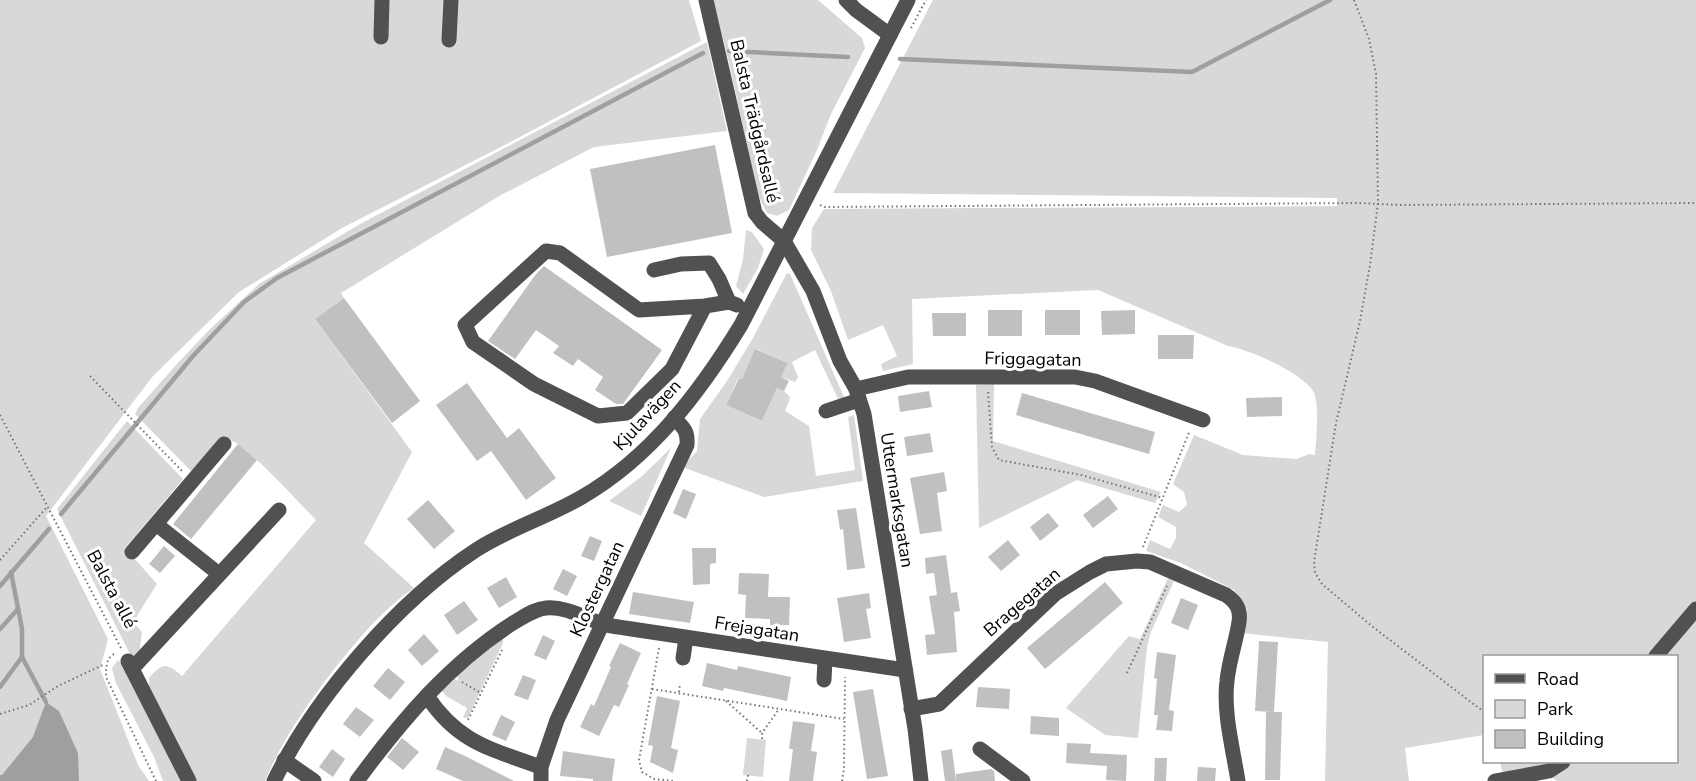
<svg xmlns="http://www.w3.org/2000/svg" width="1696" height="781" font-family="'Nunito Sans',sans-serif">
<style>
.green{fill:#d8d8d8}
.water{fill:#9f9f9f}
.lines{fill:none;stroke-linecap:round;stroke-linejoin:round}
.stream{stroke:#9f9f9f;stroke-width:4.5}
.building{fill:#c0c0c0}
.path{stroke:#737373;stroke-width:2;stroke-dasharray:1.5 3;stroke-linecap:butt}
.minor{stroke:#515151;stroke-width:15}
.labels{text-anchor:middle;stroke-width:6;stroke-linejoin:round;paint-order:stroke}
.street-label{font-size:18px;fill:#000;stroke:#fff}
</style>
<rect width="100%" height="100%" fill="#fff"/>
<g class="green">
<polygon points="0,0 689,0 701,41 499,148 342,228 239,292 153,376 46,516 108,639 100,669 138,765 149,781 0,781"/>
<polygon points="713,0 818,0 862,38 865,48 831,114 817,150 789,210 777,216 767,213 758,195 730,67"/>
<path d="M933 0H1696V781H1557L1541 768 1503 774 1500 762H1676V656H1484V735L1405 748 1409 781H1325L1328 642 1241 633 1247 610 1234 590 1181 563 1146 551 1150 540 1170 549 1176 538V527L1158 517 1163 505 1179 512 1187 505 1184 492 1173 484 1194 435 1243 455 1296 459 1310 454 1315 455C1316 441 1320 402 1313 391 1302 373 1249 349 1228 346L1098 290 912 299 913 364 883 371 881 364 897 356 883 325 848 340 831 291 811 250 812 228 824 209 1337 206V198L833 193Z"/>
<path d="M707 42 727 131 594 147 501 195 341 293 344 298 315 319 412 452 364 543 414 588C384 608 362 635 339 663 310 700 283 738 265 781H196L177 740 149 688V678C163 662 167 663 182 676L316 520C299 503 242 438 222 437L191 471 135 414 138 408 176 365 209 330 259 284 360 224Z"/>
<polygon points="746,230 752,232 764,249 758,268 743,294 736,286 743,259"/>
<polygon points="787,273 790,274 844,397 838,399 815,350 792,362 798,377 795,382 781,377 788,363 756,349 742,379 738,378 726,405 762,421 777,388 784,391 790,397 789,401 785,411 809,426 816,476 855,470 848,417 854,415 863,481 764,497 682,467 697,451 700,419 727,381 753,338"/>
<polygon points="994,384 993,441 1161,492 1155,503 1077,480 979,528 976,385"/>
<polygon points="127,421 183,479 125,548 157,584 133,622 142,632 139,655 136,658 130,654 57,509"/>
<polygon points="671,448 641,516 609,501 641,477"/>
<polygon points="1168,578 1174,581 1151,632 1147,647 1138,738 1105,735 1066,708 1129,636 1140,639"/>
<polygon points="503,637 503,643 468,718 463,718 467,708 446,696 441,689 453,678 459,681 456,674"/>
<polygon points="118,660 123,665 182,781 163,781 154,757 116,683 112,668"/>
<polygon points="747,738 766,740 763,777 743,775"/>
</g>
<polygon class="water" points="46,702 59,711 78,753 79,781 0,781 0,775 2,775 33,737"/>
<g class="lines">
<g class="stream">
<polyline points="729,51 848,57"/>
<polyline points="900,59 1192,72 1330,0"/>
<polyline points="61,514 193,356 244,302 277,278 703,53"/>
<polyline points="0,586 49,529"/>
<polyline points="0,629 18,609"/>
<polyline points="22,657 46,702"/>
<polyline points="0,687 22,657 22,629 11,572"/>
</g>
</g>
<g class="building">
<polygon points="715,145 732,233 607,257 590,169"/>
<polygon points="544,266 662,350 623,404 616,404 595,390 603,377 578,359 573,366 553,353 559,346 536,330 515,359 488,341 536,274"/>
<polygon points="344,298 420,401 392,423 315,319"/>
<rect x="988" y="310" width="34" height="26"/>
<rect x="1045" y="310" width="35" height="25"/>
<polygon points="1135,310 1135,334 1102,335 1101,311"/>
<polygon points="932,313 966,313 966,336 933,336"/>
<polygon points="1158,335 1194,335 1193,359 1158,359"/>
<polygon points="755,349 788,363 781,377 789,381 784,391 777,388 762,421 726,405 739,378 742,379"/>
<polygon points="467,383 507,438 519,428 556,478 526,500 491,451 477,461 436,405"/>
<polygon points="929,391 932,407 900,412 898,396"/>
<polygon points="1022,393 1155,432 1149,454 1016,415"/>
<polygon points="1282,397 1282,416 1247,417 1246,398"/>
<polygon points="930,433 933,452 907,456 904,437"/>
<polygon points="238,444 257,460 191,539 173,524"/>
<polygon points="944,472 947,491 937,493 942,531 920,534 910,478"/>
<polygon points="683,489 696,494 686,519 673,513"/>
<polygon points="1108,496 1118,509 1093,528 1083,515"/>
<polygon points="428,500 455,531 434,549 407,519"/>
<polygon points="856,508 865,568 847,570 843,529 840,530 837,510"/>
<polygon points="1048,513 1059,526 1040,541 1030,527"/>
<polygon points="590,536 602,541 594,561 581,556"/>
<polygon points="1008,540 1020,555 1001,571 988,557"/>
<polygon points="164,546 175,556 160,573 149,564"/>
<polygon points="692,548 716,548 716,563 710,564 710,584 693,585"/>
<polygon points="946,555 951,593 957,592 960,611 954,612 957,652 927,655 925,635 935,634 929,596 937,595 934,573 926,574 925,558"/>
<polygon points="563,569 577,576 567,596 553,589"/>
<polygon points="739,573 769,574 768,597 790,597 789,625 770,625 770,619 745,618 746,595 738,594"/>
<polygon points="506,577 517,597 499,608 487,588"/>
<polygon points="1105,582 1123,603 1045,669 1027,648"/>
<polygon points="633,592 694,602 690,623 629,614"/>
<polygon points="869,593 871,608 866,609 871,638 844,642 837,598"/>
<polygon points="1181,598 1198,605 1188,630 1171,623"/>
<polygon points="464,601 478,620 457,635 444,615"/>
<polygon points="424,634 439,651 422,666 408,650"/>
<polygon points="543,635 555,641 546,660 534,655"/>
<polygon points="1259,641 1278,642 1274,712 1255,711"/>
<polygon points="620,643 641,653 627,684 629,685 619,707 614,705 599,736 580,727 591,704 594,706 611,667 609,666"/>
<polygon points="1157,652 1176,655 1169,710 1174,711 1172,731 1156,730 1158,715 1154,715 1157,679 1154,678"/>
<polygon points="707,663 737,670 738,666 791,677 787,701 724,688 723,691 702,686"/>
<polygon points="388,668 405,682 390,700 373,686"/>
<polygon points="523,675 536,680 528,700 514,695"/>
<polygon points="978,687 1010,689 1009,709 976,707"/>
<polygon points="873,689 888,776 867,779 853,692"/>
<polygon points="657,696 680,701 671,748 678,750 673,773 650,762 653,746 648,745"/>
<polygon points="356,707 374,720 360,737 343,724"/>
<polygon points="1266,712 1282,712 1280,780 1265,780"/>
<polygon points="501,715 515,722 506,741 492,735"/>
<polygon points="1031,716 1059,718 1059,736 1030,734"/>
<polygon points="793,721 815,724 811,751 817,752 813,781 789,781 793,749 789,749"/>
<polygon points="402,738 419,752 403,770 387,757"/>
<polygon points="1067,743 1091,744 1090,753 1127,755 1126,781 1106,780 1107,766 1066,763"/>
<polygon points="445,747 465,756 514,781 463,781 436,769"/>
<polygon points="332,749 345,759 333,777 319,767"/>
<polygon points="952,749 956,781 945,781 941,751"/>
<polygon points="563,751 615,759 612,781 593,781 593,779 560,776"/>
<polygon points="1155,758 1167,758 1166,781 1154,781"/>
<polygon points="1198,767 1216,768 1215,781 1197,781"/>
<polygon points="991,769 994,771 995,781 956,781 956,774"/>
</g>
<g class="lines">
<g class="path">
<polyline points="1354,0 1369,39 1376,74 1378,203 1370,265 1360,321 1336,423 1314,562 1315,573 1322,584 1373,627 1484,712"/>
<polyline points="911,28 926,0"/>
<polyline points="820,205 825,207 1358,203 1400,205 1696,203"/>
<polyline points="90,376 182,471"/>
<polyline points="988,392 992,447 999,460 1081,475 1163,498"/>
<polyline points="0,415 122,650"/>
<polyline points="1143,547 1190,430"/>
<polyline points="0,560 47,507"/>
<polyline points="659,648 639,760 642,772 654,779 674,781"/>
<path d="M114 654C106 659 106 667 106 677L156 781"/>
<polyline points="1127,673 1167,586"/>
<polyline points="462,682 481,693"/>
<polyline points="652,689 844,719"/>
<polyline points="679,692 680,683"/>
<polyline points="726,701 762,733"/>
<polyline points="0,714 29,705 58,686 105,664"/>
<polyline points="468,720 502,650"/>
<polyline points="762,739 762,733 779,709"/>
<polyline points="747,781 748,775"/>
<polyline points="842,781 844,769 845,677"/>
</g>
<g class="minor">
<polyline points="706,0 755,213 762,222 784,241 813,291 840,361 856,389 864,414 915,729 921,781"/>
<polyline points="846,0 856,10 890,35"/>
<polyline points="381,37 382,0"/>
<polyline points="449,40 451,0"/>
<polyline points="654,270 681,264 709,263 719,279 729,302 737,305"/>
<polyline points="705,306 672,369 627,413 598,416 534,384 473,342 465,325 546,251 560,253 639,310 705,306 729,302"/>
<polyline points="856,389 908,377 1075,377 1095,381 1203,420"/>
<polyline points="826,411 859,400"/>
<polyline points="156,524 219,574"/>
<polyline points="132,552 224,444"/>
<polyline points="1656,656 1696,609"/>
<polyline points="683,658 686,638"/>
<polyline points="128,661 189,781"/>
<polyline points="132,669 279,510"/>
<polyline points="824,680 825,659"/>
<path d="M427 696C458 743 491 749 541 767"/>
<path d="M911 709 939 704 1055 594 1090 572 1106 564 1137 561 1150 562 1226 595C1236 602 1241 609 1239 622 1236 642 1229 660 1227 681 1223 712 1233 749 1238 781"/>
<polyline points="980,749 1023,781"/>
<polyline points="284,760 314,781"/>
<path d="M274 781C315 697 398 601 476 550 508 529 548 517 582 497 651 457 700 392 741 325L908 0"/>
<path d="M357 781C401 721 450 663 513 623 524 617 534 609 546 608 565 606 585 618 603 624 610 626 618 627 625 628L905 670"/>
<path d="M541 781V767L557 720 687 445C688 431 684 428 674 418"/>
<polyline points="1495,781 1549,771 1563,762"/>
</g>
</g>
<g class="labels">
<g class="street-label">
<text transform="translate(755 121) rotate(77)" y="6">Balsta Trädgårdsallé</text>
<text transform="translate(1033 359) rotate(1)" y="6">Friggagatan</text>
<text transform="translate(647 415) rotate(-47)" y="6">Kjulavägen</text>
<text transform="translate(897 500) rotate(81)" y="6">Uttermarksgatan</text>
<text transform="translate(112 589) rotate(62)" y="6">Balsta allé</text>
<text transform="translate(597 589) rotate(-65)" y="6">Klostergatan</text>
<text transform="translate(1022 602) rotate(-41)" y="6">Bragegatan</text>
<text transform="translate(757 629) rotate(9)" y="6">Frejagatan</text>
</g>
</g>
<rect x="1483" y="655" width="195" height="108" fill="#ffffff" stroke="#999999" stroke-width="1.5"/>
<rect x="1495" y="674" width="30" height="9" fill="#515151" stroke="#999999" stroke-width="1.5"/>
<text x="1537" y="685" font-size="18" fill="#000000">Road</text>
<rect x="1495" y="700" width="30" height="18" fill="#d8d8d8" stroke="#999999" stroke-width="1.5"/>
<text x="1537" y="715" font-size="18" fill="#000000">Park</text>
<rect x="1495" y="730" width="30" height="18" fill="#c0c0c0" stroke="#999999" stroke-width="1.5"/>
<text x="1537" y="745" font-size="18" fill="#000000">Building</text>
</svg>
